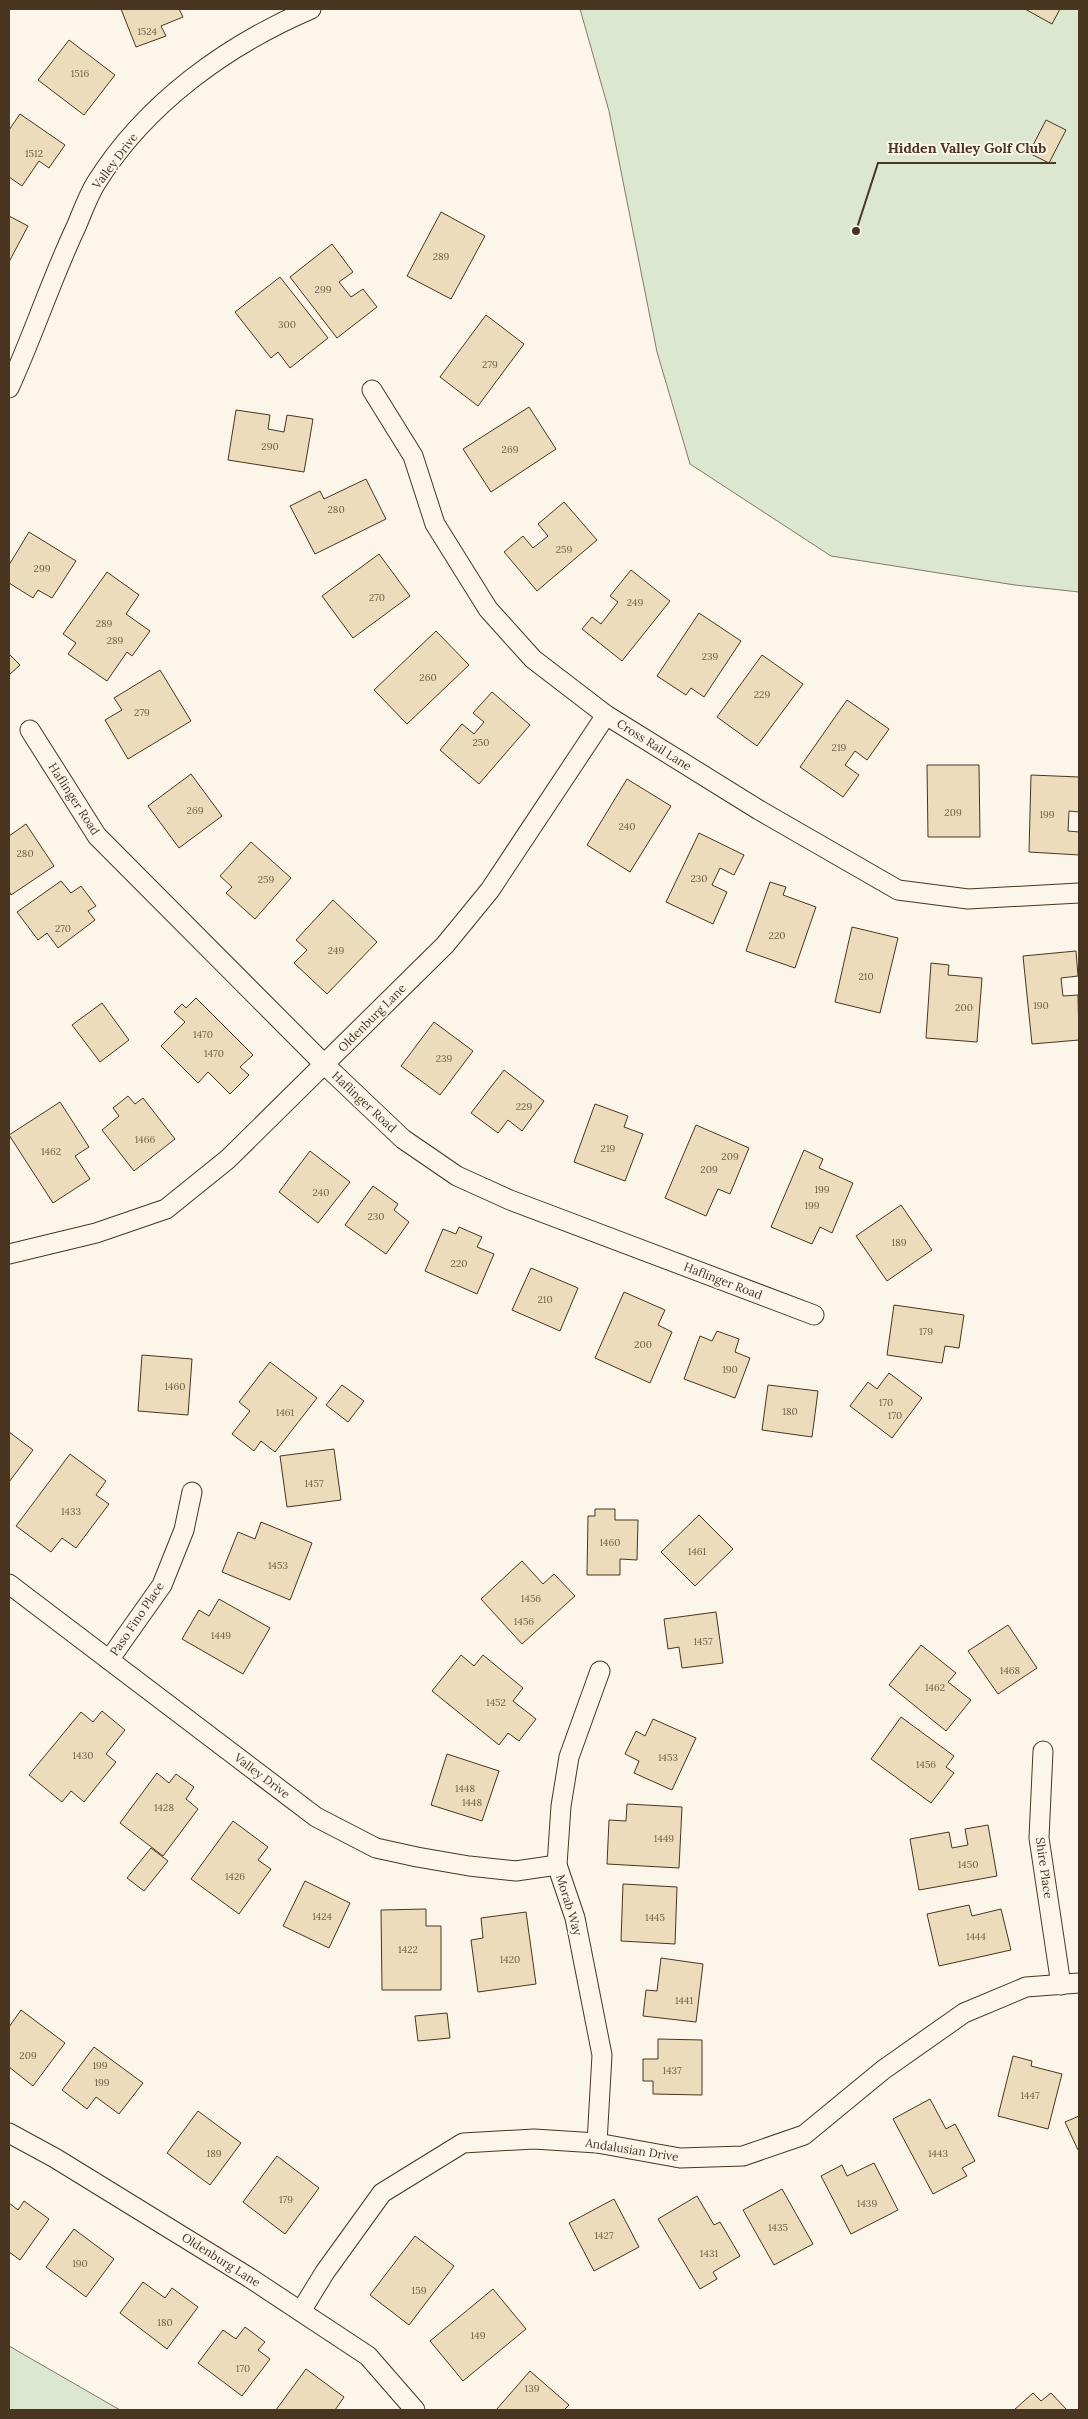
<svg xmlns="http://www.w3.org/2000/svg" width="1088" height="2419" font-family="Lora,serif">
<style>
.green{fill:#dce7d0;stroke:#887966}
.building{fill:#ecdcbc;stroke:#4a3520}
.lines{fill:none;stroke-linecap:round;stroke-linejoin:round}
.street-casing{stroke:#4a3520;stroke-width:21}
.street{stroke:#fbf6e9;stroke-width:19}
.labels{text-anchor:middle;stroke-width:4;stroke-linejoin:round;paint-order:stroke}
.number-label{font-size:10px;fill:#725f47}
.street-label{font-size:12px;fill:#4a3520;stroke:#fbf6e9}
.leader{fill:none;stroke:#4a3520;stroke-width:2}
.callout-dot{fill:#4a3520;stroke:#fbf6e9;stroke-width:2}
.callout-label{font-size:14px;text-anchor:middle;font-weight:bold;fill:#4a3520;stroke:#fbf6e9;stroke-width:4;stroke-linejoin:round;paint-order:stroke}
</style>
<rect width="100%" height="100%" fill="#fbf6e9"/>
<g class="green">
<polygon points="580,9 1079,9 1079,592 1015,585 831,556 690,464 657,352 609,111"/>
<polygon points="9,2346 120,2410 9,2410"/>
</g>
<g class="building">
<polygon points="121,9 179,9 183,17 161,26 166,36 136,47"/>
<polygon points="1025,9 1060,9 1052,24"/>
<polygon points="69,40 115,75 84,115 38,80"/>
<polygon points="20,114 65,145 49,168 39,161 22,186 9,177 9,130"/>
<polygon points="1046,120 1066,130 1049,163 1029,153"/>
<polygon points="441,212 485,236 451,299 407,276"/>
<polygon points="9,216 28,226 9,262"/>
<polygon points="332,244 353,272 339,282 351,297 363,289 377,307 337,338 290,277"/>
<polygon points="280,277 328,338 290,368 278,352 271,358 235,312"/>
<polygon points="486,315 524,344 478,406 440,377"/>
<polygon points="529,407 556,449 491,492 463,449"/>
<polygon points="236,410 270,415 268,429 284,432 287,415 313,419 304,472 228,460"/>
<polygon points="366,479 386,519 315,554 290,506 320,491 324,499"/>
<polygon points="564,502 597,540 537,591 504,552 523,536 533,548 548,536 538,524"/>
<polygon points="29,532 76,561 52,598 38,590 33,598 9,583 9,565"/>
<polygon points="379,554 410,596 353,638 322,596"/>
<polygon points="631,570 670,601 622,661 582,629 592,617 601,624 618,602 610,596"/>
<polygon points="107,572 139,595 126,614 150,631 132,656 127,652 107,681 68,654 76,643 63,634"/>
<polygon points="699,613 741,641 704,697 691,688 686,695 657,676"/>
<polygon points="436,631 469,665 407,724 374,690"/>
<polygon points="9,654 20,665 9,675"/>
<polygon points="762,655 803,684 757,746 717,717"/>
<polygon points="160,670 191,721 128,759 105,720 122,710 114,698"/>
<polygon points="492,692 530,725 479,784 440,750 462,724 474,734 484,722 473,713"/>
<polygon points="847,700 889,729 867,760 855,751 845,765 859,775 843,797 800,767"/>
<polygon points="927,765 979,765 980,837 928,837"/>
<polygon points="191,774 222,816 179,848 148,806"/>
<polygon points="1031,775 1079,777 1079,812 1069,811 1068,831 1079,832 1079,855 1029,852"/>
<polygon points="627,779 671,806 630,872 587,845"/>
<polygon points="26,824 54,866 11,895 9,891 9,836"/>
<polygon points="699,833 744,855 734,875 720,868 712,885 727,892 713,924 666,902"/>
<polygon points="251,842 291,878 255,919 226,893 232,887 220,876"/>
<polygon points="61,881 71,893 81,886 96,906 88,911 95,920 58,948 47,933 38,940 17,912"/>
<polygon points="770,882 786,887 783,895 816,907 795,968 746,951"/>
<polygon points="333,900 377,942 327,994 294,963 307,950 296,940"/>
<polygon points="852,927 898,938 880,1013 835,1002"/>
<polygon points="1076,951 1078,976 1061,978 1063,996 1078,995 1079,1040 1032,1044 1023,956"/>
<polygon points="931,963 949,965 948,975 982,978 977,1042 926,1038"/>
<polygon points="196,998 253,1055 240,1067 249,1075 230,1094 208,1072 198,1083 161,1046 185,1022 174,1012 182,1004 186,1008"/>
<polygon points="102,1003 129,1040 100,1062 72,1025"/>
<polygon points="434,1022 473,1051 440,1095 401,1066"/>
<polygon points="504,1070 544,1101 522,1131 508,1120 498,1133 471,1113"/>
<polygon points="128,1096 135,1104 143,1098 175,1139 134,1171 102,1130 119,1116 113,1108"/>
<polygon points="60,1102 89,1147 75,1156 90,1179 53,1203 9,1135"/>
<polygon points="595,1104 628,1116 624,1127 643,1134 625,1181 574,1162"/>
<polygon points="696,1125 749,1148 730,1194 718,1189 706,1216 665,1198"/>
<polygon points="804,1150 823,1159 819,1168 853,1183 832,1233 820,1227 812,1244 771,1227"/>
<polygon points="310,1151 350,1182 318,1223 279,1192"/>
<polygon points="373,1186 398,1204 394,1210 409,1222 386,1254 345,1225"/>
<polygon points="901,1205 932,1250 887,1281 856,1236"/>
<polygon points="459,1227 482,1237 477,1247 494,1254 477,1294 425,1271 443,1229 456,1234"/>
<polygon points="531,1268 578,1288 560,1331 512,1310"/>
<polygon points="624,1292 665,1310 658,1325 672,1332 650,1383 595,1358"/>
<polygon points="894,1305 964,1315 959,1348 945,1346 942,1363 887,1355"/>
<polygon points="717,1331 739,1339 735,1352 750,1358 735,1398 684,1379 700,1336 712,1341"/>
<polygon points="142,1355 192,1359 188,1415 138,1411"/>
<polygon points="270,1362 317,1398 275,1452 261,1441 254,1451 232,1434 250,1411 239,1402"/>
<polygon points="889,1373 922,1398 892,1438 850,1406 868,1382 877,1389"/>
<polygon points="342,1385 364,1401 348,1422 326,1405"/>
<polygon points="768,1385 818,1391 812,1437 762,1430"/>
<polygon points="9,1432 33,1450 9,1482"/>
<polygon points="334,1449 341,1500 287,1507 280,1456"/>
<polygon points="70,1454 106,1481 96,1495 109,1504 76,1548 62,1538 51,1552 16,1526"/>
<polygon points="595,1509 615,1509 615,1520 638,1520 637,1560 620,1559 620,1575 587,1575 588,1516 595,1516"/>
<polygon points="699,1515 733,1549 695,1586 661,1552"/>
<polygon points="261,1522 312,1543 290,1600 222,1572 238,1532 255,1539"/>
<polygon points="522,1561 543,1584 554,1574 575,1596 522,1644 481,1599"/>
<polygon points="219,1599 270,1628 243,1674 182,1639 199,1610 209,1616"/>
<polygon points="716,1612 723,1663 682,1668 679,1647 668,1649 664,1619"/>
<polygon points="1008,1625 1037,1668 998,1694 968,1651"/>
<polygon points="921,1645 956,1673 948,1682 971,1700 946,1731 889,1685"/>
<polygon points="461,1655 474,1666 483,1655 523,1688 513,1701 536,1719 519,1741 508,1733 499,1745 432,1691"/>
<polygon points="102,1711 125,1730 106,1754 116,1762 84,1802 71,1791 62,1802 29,1775 81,1712 93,1722"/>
<polygon points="901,1717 954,1756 946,1767 954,1773 931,1803 871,1759"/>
<polygon points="653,1719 696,1738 672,1790 634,1773 639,1761 625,1754 636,1731 645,1736"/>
<polygon points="447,1754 499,1771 482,1821 431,1805"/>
<polygon points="157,1773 169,1783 176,1774 194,1787 186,1799 198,1809 163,1856 120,1823"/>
<polygon points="627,1804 682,1807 679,1868 607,1864 609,1820 626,1821"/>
<polygon points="233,1821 268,1847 258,1860 271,1869 239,1914 191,1879"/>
<polygon points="988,1825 997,1876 919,1890 910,1839 949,1832 952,1848 968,1845 965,1829"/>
<polygon points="151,1848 168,1861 144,1891 127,1878"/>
<polygon points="305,1881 350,1903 329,1948 283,1926"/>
<polygon points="623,1884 677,1887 675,1944 621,1941"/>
<polygon points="969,1905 972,1916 1001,1909 1011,1950 939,1966 927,1914"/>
<polygon points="426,1909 426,1926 441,1926 441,1990 382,1990 381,1910"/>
<polygon points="526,1912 536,1984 478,1992 471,1940 483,1938 481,1918"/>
<polygon points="661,1958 703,1964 696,2022 643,2016 646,1990 657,1991"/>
<polygon points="21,2010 65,2043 33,2086 9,2067 9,2027"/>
<polygon points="447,2013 450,2038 418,2041 415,2016"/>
<polygon points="658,2039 702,2040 702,2095 653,2094 653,2081 643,2081 643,2059 658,2059"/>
<polygon points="94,2047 143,2083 119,2114 96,2097 87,2109 62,2090"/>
<polygon points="1013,2056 1032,2061 1031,2066 1062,2074 1048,2129 998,2116"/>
<polygon points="930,2099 946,2129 955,2124 975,2161 962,2168 967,2176 933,2194 893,2119"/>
<polygon points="198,2111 241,2143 210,2185 167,2153"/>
<polygon points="1079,2116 1079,2149 1078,2150 1065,2122"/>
<polygon points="277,2156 319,2188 285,2234 243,2202"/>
<polygon points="874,2163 898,2210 851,2234 821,2176 842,2165 847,2176"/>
<polygon points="782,2189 813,2244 774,2265 743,2210"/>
<polygon points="697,2196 714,2225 720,2222 740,2256 713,2272 717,2279 700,2289 658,2219"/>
<polygon points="614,2199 639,2247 594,2271 569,2223"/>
<polygon points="24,2201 49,2219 20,2260 9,2252 9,2203 18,2210"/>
<polygon points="74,2229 114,2259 86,2297 46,2267"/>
<polygon points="415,2236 454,2266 409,2325 370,2295"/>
<polygon points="143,2282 165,2298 172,2288 198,2307 167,2349 120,2313"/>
<polygon points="493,2289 526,2329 463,2381 430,2341"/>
<polygon points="245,2327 265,2342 258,2350 270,2359 242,2396 198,2363 223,2330 236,2339"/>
<polygon points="306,2369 344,2397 335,2410 276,2410"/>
<polygon points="530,2371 569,2405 564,2410 496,2410"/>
<polygon points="1033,2393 1041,2401 1051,2393 1067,2410 1014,2410"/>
</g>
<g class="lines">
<defs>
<g id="street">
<path d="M9 388C33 336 51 280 76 227 82 213 88 196 96 183 146 103 227 45 311 9"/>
<polyline points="372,390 413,456 435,524 488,609 533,659 606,715 759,810 898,890 968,899 1079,893"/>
<polyline points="30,730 97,836 325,1065 403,1139 457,1176 510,1200 814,1315"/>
<polyline points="9,1254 96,1233 166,1209 228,1159 445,945 490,890 606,715"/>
<polyline points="9,1584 316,1817 376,1848 417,1857 469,1866 516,1871 557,1865"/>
<polyline points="109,1660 162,1585 184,1530 192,1492"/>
<polyline points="1043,1751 1039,1838 1061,1985"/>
<polyline points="9,2133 55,2158 250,2278 368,2356 415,2410"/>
<polyline points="597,2143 602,2055 575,1918 557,1865 561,1806 569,1757 600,1671"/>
<polyline points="301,2311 325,2272 382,2193 463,2143 534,2139 597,2143 680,2158 743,2156 804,2135 883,2070 964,2013 1026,1987 1079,1983"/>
</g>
</defs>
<use href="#street" class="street-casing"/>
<use href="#street" class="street"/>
</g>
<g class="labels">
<g class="number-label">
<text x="147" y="35">1524</text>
<text x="80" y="77">1516</text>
<text x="34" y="157">1512</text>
<text x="441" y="260">289</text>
<text x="323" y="293">299</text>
<text x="287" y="328">300</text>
<text x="490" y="368">279</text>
<text x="270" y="450">290</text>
<text x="510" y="453">269</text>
<text x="336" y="513">280</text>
<text x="564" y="553">259</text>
<text x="42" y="572">299</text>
<text x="377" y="601">270</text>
<text x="635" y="606">249</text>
<text x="104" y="627">289</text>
<text x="115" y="644">289</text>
<text x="710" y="660">239</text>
<text x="428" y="681">260</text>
<text x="762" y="698">229</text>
<text x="142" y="716">279</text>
<text x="481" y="746">250</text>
<text x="839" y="751">219</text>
<text x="195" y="814">269</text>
<text x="953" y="816">209</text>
<text x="1047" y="818">199</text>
<text x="627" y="830">240</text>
<text x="25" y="857">280</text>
<text x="699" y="882">230</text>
<text x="266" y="883">259</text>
<text x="63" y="932">270</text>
<text x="777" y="939">220</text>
<text x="336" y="954">249</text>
<text x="866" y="980">210</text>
<text x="1041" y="1009">190</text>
<text x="964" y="1011">200</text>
<text x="203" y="1038">1470</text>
<text x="214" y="1057">1470</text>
<text x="444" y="1062">239</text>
<text x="524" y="1110">229</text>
<text x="145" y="1143">1466</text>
<text x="608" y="1152">219</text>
<text x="51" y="1155">1462</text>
<text x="730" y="1160">209</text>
<text x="709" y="1173">209</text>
<text x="822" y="1193">199</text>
<text x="321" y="1196">240</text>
<text x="812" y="1209">199</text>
<text x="376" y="1220">230</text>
<text x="899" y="1246">189</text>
<text x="459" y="1267">220</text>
<text x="545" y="1303">210</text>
<text x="926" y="1335">179</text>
<text x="643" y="1348">200</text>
<text x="730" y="1373">190</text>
<text x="175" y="1390">1460</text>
<text x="886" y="1406">170</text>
<text x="790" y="1415">180</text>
<text x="285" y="1416">1461</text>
<text x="895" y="1419">170</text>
<text x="314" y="1487">1457</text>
<text x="71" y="1515">1433</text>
<text x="610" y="1546">1460</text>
<text x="697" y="1555">1461</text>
<text x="278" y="1569">1453</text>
<text x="531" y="1602">1456</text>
<text x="524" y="1625">1456</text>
<text x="221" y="1639">1449</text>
<text x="703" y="1645">1457</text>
<text x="1010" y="1674">1468</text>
<text x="935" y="1691">1462</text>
<text x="496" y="1706">1452</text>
<text x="83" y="1759">1430</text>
<text x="668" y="1761">1453</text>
<text x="926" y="1768">1456</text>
<text x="465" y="1792">1448</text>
<text x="472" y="1806">1448</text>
<text x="164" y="1811">1428</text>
<text x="664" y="1842">1449</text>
<text x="968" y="1868">1450</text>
<text x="235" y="1880">1426</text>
<text x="322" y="1920">1424</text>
<text x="655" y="1921">1445</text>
<text x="976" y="1940">1444</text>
<text x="408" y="1953">1422</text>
<text x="510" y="1963">1420</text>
<text x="684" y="2004">1441</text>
<text x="28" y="2059">209</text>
<text x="100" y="2069">199</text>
<text x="672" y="2074">1437</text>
<text x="102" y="2086">199</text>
<text x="1030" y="2099">1447</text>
<text x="214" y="2157">189</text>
<text x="938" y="2157">1443</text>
<text x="286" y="2203">179</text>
<text x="867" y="2207">1439</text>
<text x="778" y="2231">1435</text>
<text x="604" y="2239">1427</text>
<text x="709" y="2257">1431</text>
<text x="80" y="2267">190</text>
<text x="419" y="2294">159</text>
<text x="165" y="2326">180</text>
<text x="478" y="2339">149</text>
<text x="243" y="2372">170</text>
<text x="532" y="2392">139</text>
</g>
<g class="street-label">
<text transform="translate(115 161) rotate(-53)" y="4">Valley Drive</text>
<text transform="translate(654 745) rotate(32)" y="4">Cross Rail Lane</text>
<text transform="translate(74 799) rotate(57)" y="4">Haflinger Road</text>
<text transform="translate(372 1018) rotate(-45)" y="4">Oldenburg Lane</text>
<text transform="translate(364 1102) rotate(43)" y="4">Haflinger Road</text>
<text transform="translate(723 1281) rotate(21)" y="4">Haflinger Road</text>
<text transform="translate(137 1619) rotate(-56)" y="4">Paso Fino Place</text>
<text transform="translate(262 1776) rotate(37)" y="4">Valley Drive</text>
<text transform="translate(1044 1868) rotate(82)" y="4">Shire Place</text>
<text transform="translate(569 1905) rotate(73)" y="4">Morab Way</text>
<text transform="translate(632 2150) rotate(9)" y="4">Andalusian Drive</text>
<text transform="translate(221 2260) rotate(32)" y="4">Oldenburg Lane</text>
</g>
</g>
<path class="leader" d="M856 231L878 163H1056"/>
<circle class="callout-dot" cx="856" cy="231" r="5"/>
<g class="callout-label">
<text x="967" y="153">Hidden Valley Golf Club</text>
</g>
<rect width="1088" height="2419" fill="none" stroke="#4a3520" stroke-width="20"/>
</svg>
